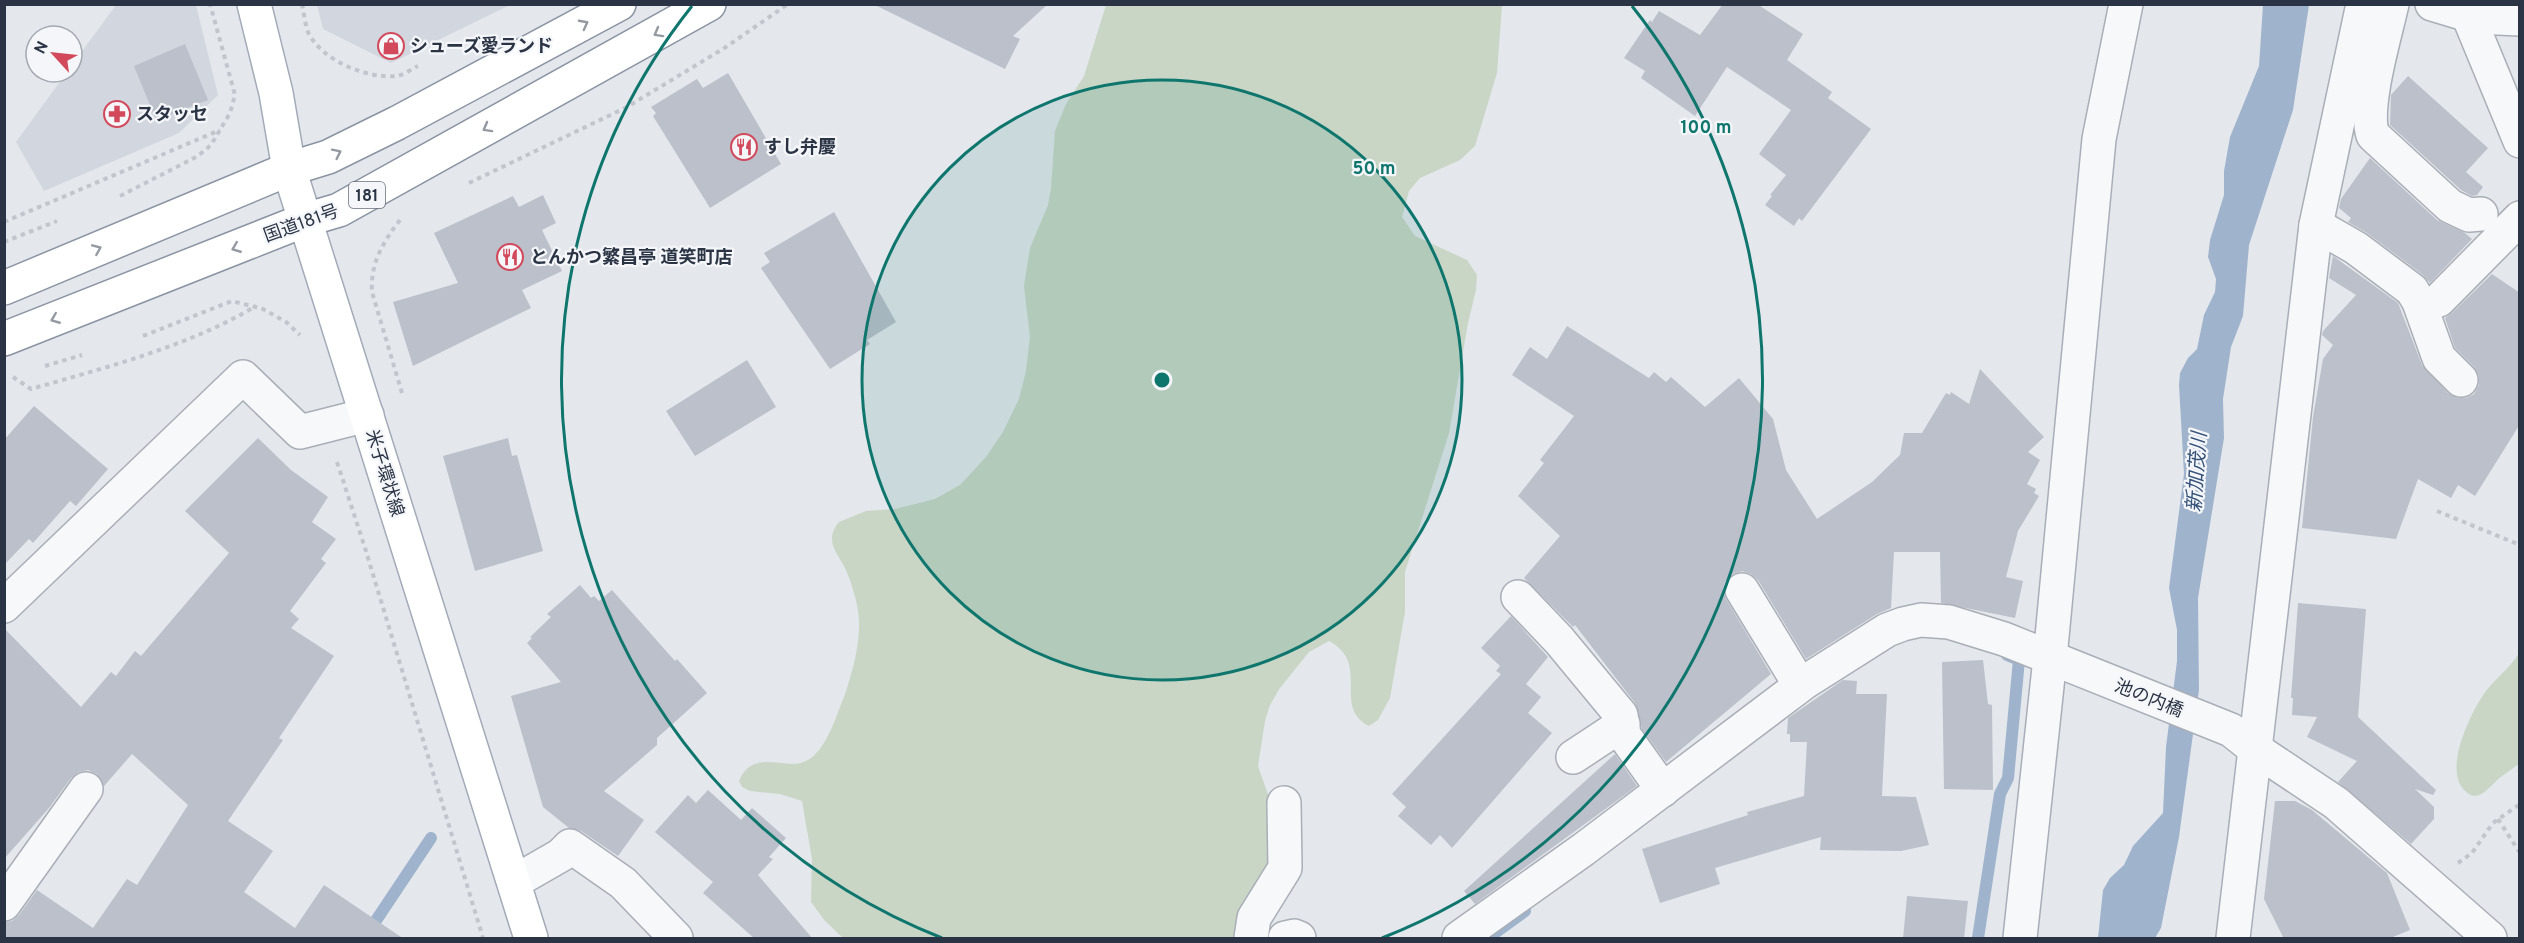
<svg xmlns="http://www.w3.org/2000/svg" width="2524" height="943" font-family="Overpass,'Noto Sans JP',sans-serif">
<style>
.built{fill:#d2d6de}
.green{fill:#c9d6c5}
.water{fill:#9fb4cc}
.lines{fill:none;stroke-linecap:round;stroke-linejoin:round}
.stream{stroke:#9fb4cc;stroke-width:12}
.building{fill:#bbc0ca}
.minor-casing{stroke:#a9aeb7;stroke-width:36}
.major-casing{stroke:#a3abb8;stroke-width:36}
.highway-casing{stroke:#8b94a3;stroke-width:36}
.path{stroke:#c2c5cb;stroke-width:4;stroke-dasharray:4.5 4.5;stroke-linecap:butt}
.minor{stroke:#f7f8fa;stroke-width:33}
.major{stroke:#fff;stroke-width:33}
.highway{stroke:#fff;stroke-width:33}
.oneway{stroke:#959aa2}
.ring{fill:none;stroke:#0f766e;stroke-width:3}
.labels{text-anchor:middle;stroke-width:4.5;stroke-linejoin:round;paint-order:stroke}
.shield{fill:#f4f6f9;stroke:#676e7b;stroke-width:1.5}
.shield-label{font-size:16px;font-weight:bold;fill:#2b3445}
.poi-label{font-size:18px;font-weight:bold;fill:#2b3445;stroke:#f4f6f9;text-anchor:start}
.street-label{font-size:18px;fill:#2b3445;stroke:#f4f6f9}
.water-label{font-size:20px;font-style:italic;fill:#34527a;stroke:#f4f6f9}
.centre{fill:#0f766e;stroke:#f4f6f9;stroke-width:3}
.ring-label{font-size:18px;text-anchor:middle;font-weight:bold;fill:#0f766e;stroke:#f4f6f9;stroke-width:4.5;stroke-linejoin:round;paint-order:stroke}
</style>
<rect width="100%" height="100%" fill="#e4e7ec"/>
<g class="built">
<polygon points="116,5 196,5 218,95 179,133 44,191 16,142 67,72 72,72 72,65"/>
<polygon points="317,5 317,4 510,5 391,63 323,29"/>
</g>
<g class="green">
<path d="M1106 5H1502L1497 73 1475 146 1460 160 1420 178 1409 191 1402 217 1415 236 1467 260 1477 275 1476 290 1468 323 1449 433 1405 572V612L1390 698 1378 720 1369 726C1331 707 1372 664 1329 641L1309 652 1280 688 1270 705 1265 721 1258 766 1271 803 1269 869 1244 914 1233 938H843L825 921 811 902 812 859 802 801 780 794 750 791 742 787 739 781C753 746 787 773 808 760 827 749 836 716 844 697 852 674 860 645 859 621 858 602 852 584 845 568 840 558 832 549 832 539 832 532 835 527 839 522L866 511 895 509 935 499 960 485 986 457 1003 432 1019 399 1026 371 1030 337 1024 286 1030 248 1048 205 1051 189 1055 131 1066 104 1084 76Z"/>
<path d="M2519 653V764C2512 769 2504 774 2497 780 2486 791 2475 806 2461 786 2446 763 2472 710 2486 691 2496 678 2510 668 2519 653Z"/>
</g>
<polygon class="water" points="2263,5 2309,5 2293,110 2249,245 2243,316 2231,347 2223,399 2224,438 2198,598 2199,690 2179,837 2161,928 2155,938 2098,938 2103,890 2110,878 2124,865 2133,846 2163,813 2166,747 2177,661 2177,630 2169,588 2184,474 2179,385 2180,373 2188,358 2197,349 2204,315 2215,292 2216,279 2208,257 2210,240 2224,195 2224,171 2230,137 2259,66"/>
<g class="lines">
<g class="stream">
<polyline points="367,934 431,838"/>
<polyline points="1488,938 1525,911"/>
<polyline points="1978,938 2000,794 2008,778 2019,660 2007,655"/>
</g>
</g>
<g class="building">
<polygon points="873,4 1048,4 1013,36 1020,39 1005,69"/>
<polygon points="1723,4 1757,4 1803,34 1787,60 1832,92 1828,98 1871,129 1802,221 1799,218 1794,226 1765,205 1772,196 1770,195 1786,175 1759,154 1791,110 1727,67 1695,116 1641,78 1645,71 1624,58 1650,20 1652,22 1659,11 1700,35"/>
<polygon points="185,44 208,100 156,120 134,66"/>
<polygon points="728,73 781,164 710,208 653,116 656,113 651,107 697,79 703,88"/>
<polygon points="2408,76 2488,148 2466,172 2483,187 2477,195 2472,196 2461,190 2390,125 2391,95"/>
<polygon points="2370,158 2437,220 2465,233 2472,239 2430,283 2423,275 2367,233 2348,222 2351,218 2339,208 2341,199"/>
<polygon points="543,195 556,223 542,230 562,271 522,290 531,308 413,366 393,302 458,283 434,233 513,196 519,207"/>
<polygon points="834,212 896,322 867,340 870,344 830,369 761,268 770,262 764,253"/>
<polygon points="2333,256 2398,303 2422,365 2448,393 2457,398 2466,398 2474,394 2479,385 2479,376 2474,367 2455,348 2445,318 2452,313 2492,274 2520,293 2520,424 2475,496 2458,485 2451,498 2418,479 2396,539 2302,528 2313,417 2323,359 2333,345 2322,335 2323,331 2356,295 2329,278"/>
<polygon points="1567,326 1649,378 1654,372 1666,382 1671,377 1705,407 1739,378 1773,419 1786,470 1817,519 1872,482 1900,455 1904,433 1922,433 1946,393 1950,395 1951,392 1969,404 1980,369 2044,437 2028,452 2040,460 2027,484 2036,489 2034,493 2039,496 2018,531 2006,577 2023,581 2015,618 1941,603 1940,552 1894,552 1891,608 1877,614 1806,659 1758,580 1751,574 1742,571 1733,574 1725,582 1723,590 1726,599 1771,674 1666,762 1642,729 1635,703 1575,625 1573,627 1524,578 1560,536 1518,496 1544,463 1540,460 1574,416 1512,375 1530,347 1547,359"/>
<polygon points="747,360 776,407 695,456 666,411"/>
<polygon points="34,406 108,469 76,506 70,501 33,543 29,539 4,565 4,440"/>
<polygon points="258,438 291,470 328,497 312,522 336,539 321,559 326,563 290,611 299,619 291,628 334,656 279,738 283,740 228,821 273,851 244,892 295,928 324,885 404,939 4,939 4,922 12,921 19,915 37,890 93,928 127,879 137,885 188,805 132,754 104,786 97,774 88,770 79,772 71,778 49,808 4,859 4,628 81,707 111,672 116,676 135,651 141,656 229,553 185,511"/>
<polygon points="508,438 512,456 517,455 543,551 475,571 443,456"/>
<polygon points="580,585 591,598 594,596 599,601 612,590 675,661 677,659 707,693 657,738 657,745 604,791 644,820 618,856 581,831 569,828 543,807 511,696 561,682 527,643 532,638 530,637 551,617 547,614"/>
<polygon points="2298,603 2366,609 2358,717 2436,790 2433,795 2415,789 2434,807 2434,819 2411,844 2338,782 2357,761 2307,737 2317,717 2292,715 2293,698 2291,698"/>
<polygon points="1511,616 1548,657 1526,684 1541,697 1528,713 1552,733 1452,848 1440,835 1431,845 1398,816 1406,807 1392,794 1501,674 1496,671 1500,666 1481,648"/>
<polygon points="1983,660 1988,704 1992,705 1993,790 1944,789 1942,662"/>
<polygon points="1843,680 1857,681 1856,694 1887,694 1882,796 1916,797 1929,845 1901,851 1820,850 1821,837 1715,868 1720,884 1660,903 1642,849 1748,815 1747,812 1804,796 1807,742 1790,742 1790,734 1787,734 1788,718"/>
<polygon points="1615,754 1637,786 1475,904 1464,891"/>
<polygon points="708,790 741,820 752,808 786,838 769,857 773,859 758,875 813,939 755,939 703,893 713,882 655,832 688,795 696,803"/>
<polygon points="2275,801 2295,801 2312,810 2387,873 2410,930 2388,939 2284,939 2264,899"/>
<polygon points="1907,896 1968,901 1964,939 1903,939"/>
</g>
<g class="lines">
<defs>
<g id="minor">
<path d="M2392 4C2385 36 2363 108 2373 135L2450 206 2469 215 2481 214"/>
<polyline points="2432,4 2475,17 2520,19"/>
<polyline points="2468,15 2520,141"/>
<polyline points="2316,225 2356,248 2412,290 2419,302 2439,358 2461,380"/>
<polyline points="2439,300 2520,218"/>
<polyline points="1742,590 1800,685"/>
<polyline points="1518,597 1559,640 1621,715 1624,735 1663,790"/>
<polyline points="4,606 243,377 300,432 367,415"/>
<polyline points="1573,757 1623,724"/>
<polyline points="514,882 561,855 570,846 623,883 676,938"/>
<polyline points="4,904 86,789"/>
<polyline points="1251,938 1254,918 1285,868 1284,803"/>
<polyline points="1285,938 1294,936 1299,938"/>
<polyline points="1459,938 1584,849 1805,682 1887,630 1903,624 1921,620 1949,622 2004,639 2231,730 2255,749 2336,803 2490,938"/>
<polyline points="2020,938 2050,658 2099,139 2126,4"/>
<polyline points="2233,938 2316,225 2363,4"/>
</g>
<polyline id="major" points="254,4 276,93 289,169 531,938"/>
<g id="highway">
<polyline points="4,288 289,169 328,157 397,123 619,4"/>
<polyline points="4,339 305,220 339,210 709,4"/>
</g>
</defs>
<use href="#minor" class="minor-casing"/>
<use href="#major" class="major-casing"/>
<use href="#highway" class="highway-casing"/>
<g class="path">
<path d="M302 4C304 13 305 24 308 32 322 61 367 79 397 76 404 75 411 69 418 66"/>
<polyline points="469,183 627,107 726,47 788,4"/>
<polyline points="120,196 198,156 211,145 230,113 235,95 210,4"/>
<path d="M400 220C383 242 370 264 372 292L402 393"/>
<polyline points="4,222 220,130"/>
<polyline points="4,242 57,221"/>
<polyline points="143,336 232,301 263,309 286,322 300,335"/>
<polyline points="45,366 82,355"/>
<path d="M13 377 31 389C107 367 187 347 256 306"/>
<polyline points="337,462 365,548 483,938"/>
<polyline points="2437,511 2520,545"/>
<polyline points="2498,819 2520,853"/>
<polyline points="2458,863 2472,853 2493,823 2520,804"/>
</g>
<use href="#minor" class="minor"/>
<use href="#major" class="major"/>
<use href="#highway" class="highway"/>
</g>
<defs><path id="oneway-chevron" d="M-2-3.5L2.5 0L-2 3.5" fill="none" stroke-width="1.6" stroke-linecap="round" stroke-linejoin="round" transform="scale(1.5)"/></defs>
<g class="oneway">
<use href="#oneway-chevron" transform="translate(584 24) rotate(-28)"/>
<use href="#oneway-chevron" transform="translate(658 33) rotate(151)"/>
<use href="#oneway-chevron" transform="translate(487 128) rotate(151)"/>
<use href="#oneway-chevron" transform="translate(337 153) rotate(-26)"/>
<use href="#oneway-chevron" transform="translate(236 248) rotate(158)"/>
<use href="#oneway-chevron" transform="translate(97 249) rotate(-23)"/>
<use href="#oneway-chevron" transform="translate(55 319) rotate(158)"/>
</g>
<circle cx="1162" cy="380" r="300" fill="#0f766e" fill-opacity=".12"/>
<g class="ring">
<circle cx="1162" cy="380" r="300"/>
<path d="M942 938A600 600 0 0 1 692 6M1632 6A600 600 0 0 1 1382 938"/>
</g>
<defs>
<symbol id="shop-ring" viewBox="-11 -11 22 22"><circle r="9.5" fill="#f4f6f9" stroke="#d1495b" stroke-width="1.5"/><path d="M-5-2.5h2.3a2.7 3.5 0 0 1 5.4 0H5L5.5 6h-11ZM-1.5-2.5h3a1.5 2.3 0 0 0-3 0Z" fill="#d1495b"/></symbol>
<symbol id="pharmacy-ring" viewBox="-11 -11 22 22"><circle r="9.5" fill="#f4f6f9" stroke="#d1495b" stroke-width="1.5"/><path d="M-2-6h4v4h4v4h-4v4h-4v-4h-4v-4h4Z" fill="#d1495b"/></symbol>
<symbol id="restaurant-ring" viewBox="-11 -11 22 22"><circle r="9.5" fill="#f4f6f9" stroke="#d1495b" stroke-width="1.5"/><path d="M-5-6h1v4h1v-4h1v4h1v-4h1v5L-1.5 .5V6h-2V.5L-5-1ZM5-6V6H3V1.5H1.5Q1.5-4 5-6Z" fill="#d1495b"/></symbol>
</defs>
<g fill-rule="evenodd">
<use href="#shop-ring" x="376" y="31" width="30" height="30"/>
<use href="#pharmacy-ring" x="102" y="99" width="30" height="30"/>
<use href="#restaurant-ring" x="729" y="132" width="30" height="30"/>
<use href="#restaurant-ring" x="495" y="242" width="30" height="30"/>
</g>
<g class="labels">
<rect class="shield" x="349" y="182" width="36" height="26" rx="4.5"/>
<g class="shield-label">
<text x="367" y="201">181</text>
</g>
<g class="poi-label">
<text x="410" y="52">シューズ愛ランド</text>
<text x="136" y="120">スタッセ</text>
<text x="764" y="153">すし弁慶</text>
<text x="530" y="263">とんかつ繁昌亭 道笑町店</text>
</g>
<g class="street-label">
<text transform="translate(301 223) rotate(-20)" y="6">国道181号</text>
<text transform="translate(385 473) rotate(73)" y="6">米子環状線</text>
<text transform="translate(2149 698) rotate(22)" y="6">池の内橋</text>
</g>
<g class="water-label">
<text transform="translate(2196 472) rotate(-86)" y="7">新加茂川</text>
</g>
</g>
<circle cx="1162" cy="380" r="9" class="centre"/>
<g class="ring-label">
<text x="1706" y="133">100 m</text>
<text x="1374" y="174">50 m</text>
</g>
<rect width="2524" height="943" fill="none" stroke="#2b3445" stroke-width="12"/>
<g transform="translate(54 54) rotate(297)"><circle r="28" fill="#f4f6f9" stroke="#a4a8b1" stroke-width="1.5"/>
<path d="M0-4.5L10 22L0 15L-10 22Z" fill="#d1495b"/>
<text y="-9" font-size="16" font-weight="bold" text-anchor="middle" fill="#2b3445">N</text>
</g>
</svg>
